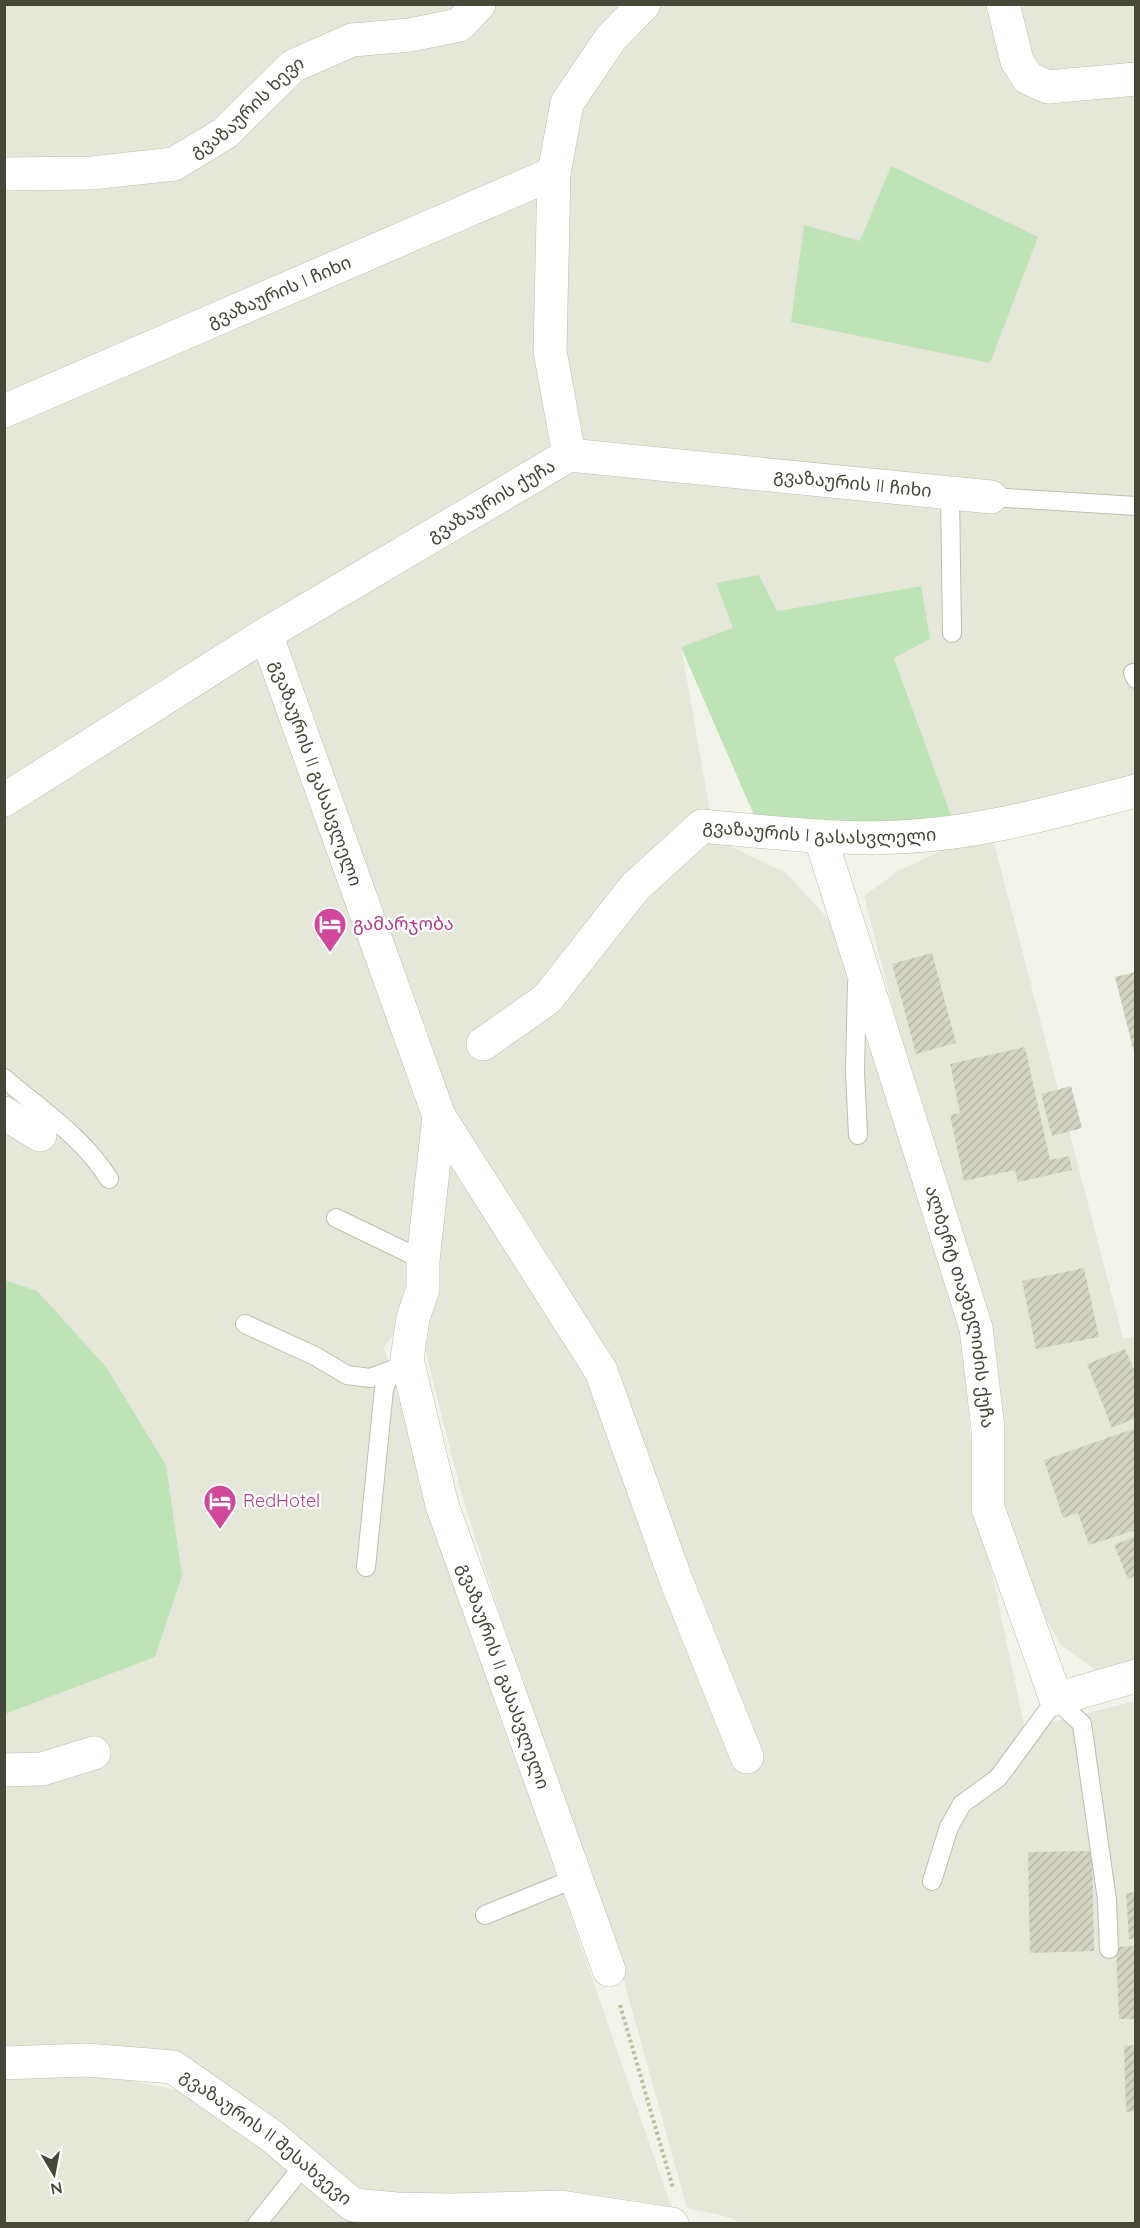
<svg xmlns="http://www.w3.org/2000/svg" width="1140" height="2228" font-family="Quicksand,'Noto Sans Georgian',sans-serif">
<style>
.residential{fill:#e5e7d9}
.green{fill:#bde3b7}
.building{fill:url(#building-hatch)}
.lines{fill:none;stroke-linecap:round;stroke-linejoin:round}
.lane-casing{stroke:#bdbeae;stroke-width:20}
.street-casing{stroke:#bdbeae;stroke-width:34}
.path{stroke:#bcbfa0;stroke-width:4;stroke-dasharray:3 3;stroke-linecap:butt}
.lane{stroke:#fff;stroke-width:18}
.street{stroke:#fff;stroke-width:33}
.labels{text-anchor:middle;stroke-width:4.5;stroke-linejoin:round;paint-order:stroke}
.street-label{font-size:18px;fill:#464739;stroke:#fff}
.hotel-label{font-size:18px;fill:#b23c85;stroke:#fff;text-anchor:start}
</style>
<defs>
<pattern id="building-hatch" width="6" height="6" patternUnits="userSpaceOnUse" patternTransform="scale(1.5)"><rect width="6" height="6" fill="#d3d4c1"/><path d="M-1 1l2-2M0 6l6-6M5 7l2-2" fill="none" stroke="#b6b7a7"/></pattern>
</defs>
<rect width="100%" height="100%" fill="#f2f3ea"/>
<g class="residential">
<polygon points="5,5 1135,5 1135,791 957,831 894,657 920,586 777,611 716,583 734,628 681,647 715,839 786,873 842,934 961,1321 975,1492 1025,1729 1135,1701 1135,2223 745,2224 724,2216 687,2208 622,1974 572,1836 463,1500 426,1353 434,1289 401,1323 384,1347 430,1510 671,2206 566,2190 401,2196 361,2193 180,2055 5,2050 5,1714 155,1657 37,1291 5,1280"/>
<polygon points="993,839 1123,1338 1135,1337 1135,1668 1107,1678 1061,1645 1020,1575 932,1159 864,896 898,871 958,843"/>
<polygon points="116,2077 189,2093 384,2223 5,2223 4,2078"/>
</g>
<g class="green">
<polygon points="891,166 1038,237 990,363 791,322 804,225 860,241"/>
<polygon points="759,575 777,611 921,586 930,639 894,658 957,831 757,822 681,647 733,628 716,583"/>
<polygon points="5,1280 37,1291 106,1367 166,1465 182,1576 155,1657 5,1714"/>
</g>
<g class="building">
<polygon points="932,953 956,1043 916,1054 892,964"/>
<polygon points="1136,972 1136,1056 1135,1056 1115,977"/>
<polygon points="1025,1047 1050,1160 1069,1156 1072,1170 1018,1182 1015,1170 964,1181 950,1115 960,1113 950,1064"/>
<polygon points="1071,1086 1082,1128 1052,1136 1041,1094"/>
<polygon points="1084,1268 1099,1337 1036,1349 1022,1281"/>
<polygon points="1125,1349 1136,1375 1136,1418 1112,1428 1087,1364"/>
<polygon points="1136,1428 1136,1530 1089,1545 1078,1513 1063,1518 1044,1460"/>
<polygon points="1136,1536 1136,1575 1128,1579 1114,1545"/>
<polygon points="1092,1851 1094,1951 1030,1953 1028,1852"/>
<polygon points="1136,1892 1136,1939 1129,1939 1126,1893"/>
<polygon points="1136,1946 1136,2019 1119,2019 1116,1947"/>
<polygon points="1136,2045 1136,2111 1126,2112 1124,2046"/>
</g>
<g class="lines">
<defs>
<g id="lane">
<polyline points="950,493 952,633"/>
<polyline points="991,497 1136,506"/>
<polyline points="1133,673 1136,679"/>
<polyline points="857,983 855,1072 858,1135"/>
<path d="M4 1078C41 1110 83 1137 109 1179"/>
<polyline points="336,1218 423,1260"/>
<polyline points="245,1324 315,1356 347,1375 370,1378 392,1370 397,1367"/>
<polyline points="366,1567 384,1389 392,1370"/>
<polyline points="932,1881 949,1827 962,1804 998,1778 1056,1699 1082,1724 1107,1900 1109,1949"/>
<polyline points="485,1915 576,1878"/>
<polyline points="257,2224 304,2165"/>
</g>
<g id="street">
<polyline points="1003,4 1017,61 1028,78 1048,87 1136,79"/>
<path id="s1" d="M4 174 92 173 174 164 225 133 293 66 352 40 410 35 459 25 479 4"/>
<path id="s2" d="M4 411 554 173"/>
<polyline points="569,455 550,351 554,173 567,103 611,38 644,4"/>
<path id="s3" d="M569 455 991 497"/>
<path id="s4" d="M266 634 439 1116 601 1371 676 1580 747 1757"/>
<path id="s5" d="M4 800 266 634 569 455"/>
<path id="s6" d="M820 836 976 1328 988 1429V1508L1056 1699 1136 1676"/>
<path id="s7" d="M483 1044 547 999 635 887 702 826C767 832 833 840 898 837 979 834 1057 811 1136 791"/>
<polyline points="4,1113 40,1135"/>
<path id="s8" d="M439 1116 423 1260V1289L413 1318 407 1359 442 1505 609 1970"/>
<polyline points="4,1770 42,1769 94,1753"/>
<path id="s9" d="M4 2063 86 2060 173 2067 273 2137 353 2205 397 2209 451 2210 561 2207 672 2224"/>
</g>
</defs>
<use href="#lane" class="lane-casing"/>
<use href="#street" class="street-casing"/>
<polyline class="path" points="620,2005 673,2188"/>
<use href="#lane" class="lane"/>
<use href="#street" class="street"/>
</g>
<defs>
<symbol id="hotel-pin" viewBox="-11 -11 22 30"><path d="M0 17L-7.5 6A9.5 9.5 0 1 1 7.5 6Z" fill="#d1479c" stroke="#fff"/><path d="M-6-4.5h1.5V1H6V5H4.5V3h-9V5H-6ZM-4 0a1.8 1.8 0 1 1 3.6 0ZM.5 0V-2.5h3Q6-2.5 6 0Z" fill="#fff"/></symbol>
</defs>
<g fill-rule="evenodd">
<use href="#hotel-pin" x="311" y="905" width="38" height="52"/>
<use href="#hotel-pin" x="201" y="1482" width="38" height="52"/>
</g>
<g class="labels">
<g class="street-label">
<text dy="6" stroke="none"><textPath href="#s1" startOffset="264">გვაზაურის ხევი</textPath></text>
<text dy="6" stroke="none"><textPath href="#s2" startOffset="300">გვაზაურის I ჩიხი</textPath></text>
<text dy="6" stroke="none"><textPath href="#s3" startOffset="285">გვაზაურის II ჩიხი</textPath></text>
<text dy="6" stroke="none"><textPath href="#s5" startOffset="572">გვაზაურის ქუჩა</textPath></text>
<text dy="6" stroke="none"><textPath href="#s4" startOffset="148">გვაზაურის II გასასვლელი</textPath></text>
<text dy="6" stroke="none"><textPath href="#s7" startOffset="429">გვაზაურის I გასასვლელი</textPath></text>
<text dy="6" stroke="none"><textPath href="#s6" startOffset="492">ალბერტ თავხელიძის ქუჩა</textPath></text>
<text dy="6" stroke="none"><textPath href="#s8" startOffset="578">გვაზაურის II გასასვლელი</textPath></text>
<text dy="6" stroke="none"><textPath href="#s9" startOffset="286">გვაზაურის II შესახვევი</textPath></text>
</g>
<g class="hotel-label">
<text x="353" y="930">გამარჯობა</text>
<text x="243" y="1507">RedHotel</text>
</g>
</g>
<rect width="1140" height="2228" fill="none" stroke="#464739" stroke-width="12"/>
<g transform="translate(54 2174) rotate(170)" stroke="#ffffff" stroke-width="4.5" paint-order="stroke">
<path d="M0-4.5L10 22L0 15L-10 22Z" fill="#464739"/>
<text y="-9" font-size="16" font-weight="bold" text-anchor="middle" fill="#464739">N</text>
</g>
</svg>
